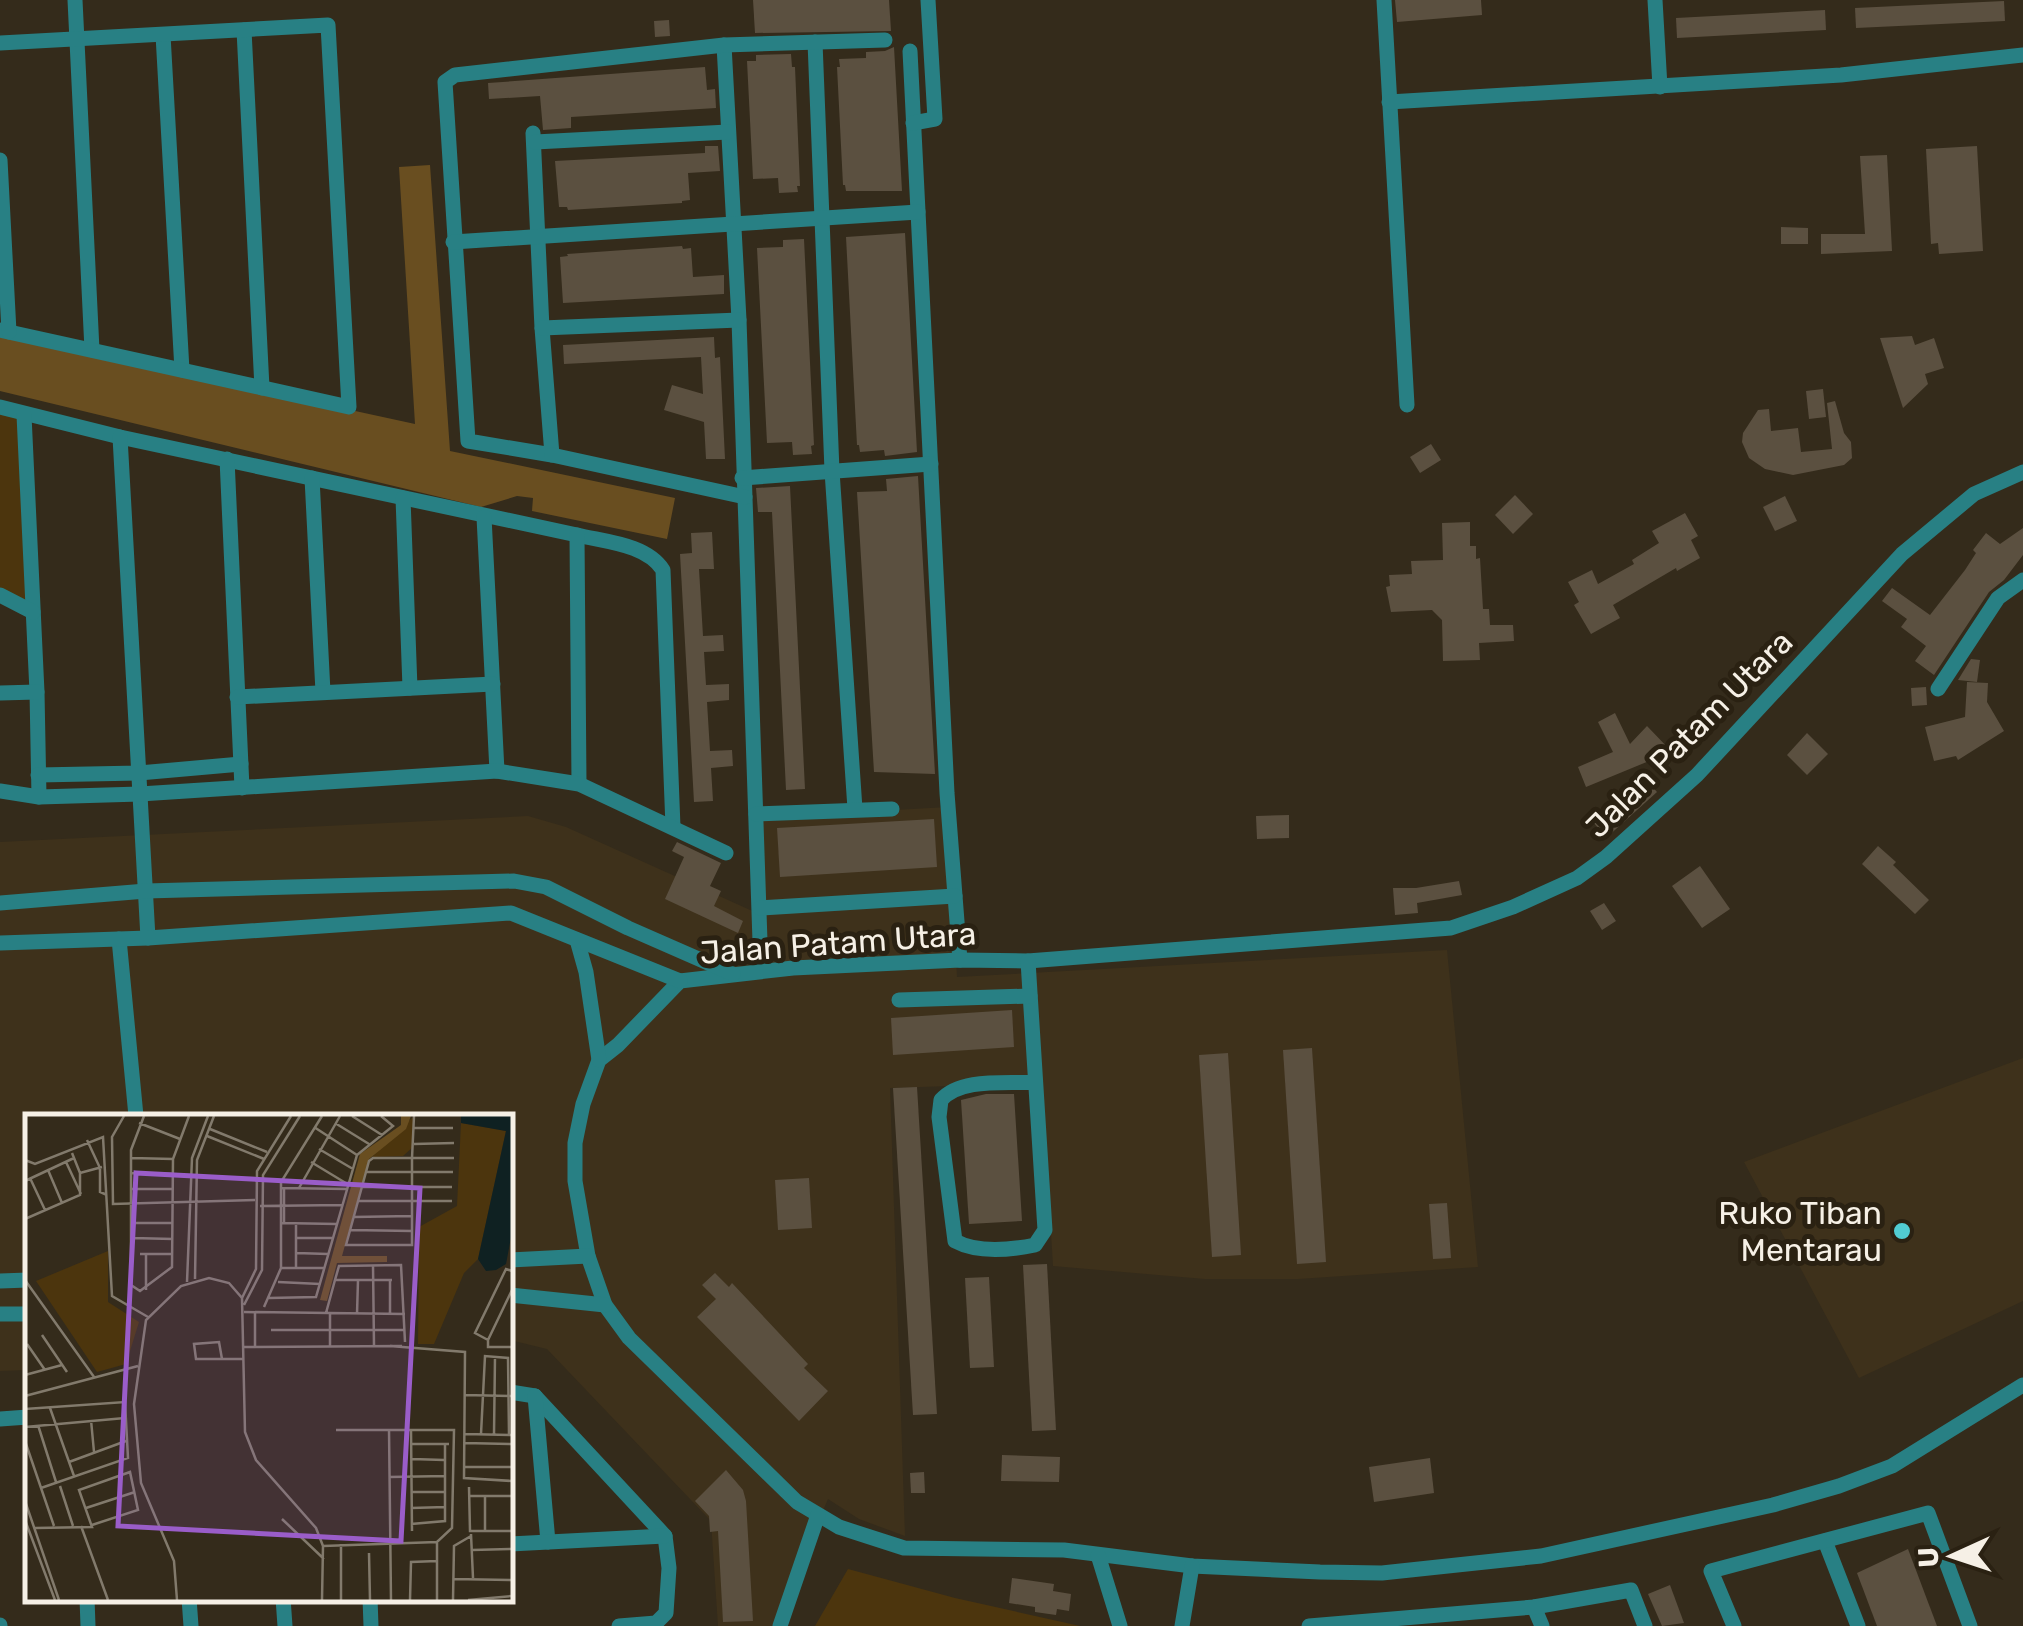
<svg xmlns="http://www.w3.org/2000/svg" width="2023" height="1626" font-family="Rubik,sans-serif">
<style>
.built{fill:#3e311b}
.green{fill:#4c350d}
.forest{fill:#694e20}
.building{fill:#5b5040}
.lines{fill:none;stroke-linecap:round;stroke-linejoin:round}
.street{stroke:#288084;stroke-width:15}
.poi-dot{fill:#51ccd2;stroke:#2a2112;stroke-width:4}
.labels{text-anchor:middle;stroke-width:10;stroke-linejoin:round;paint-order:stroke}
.street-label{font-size:32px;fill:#f6f0e6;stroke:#2a2112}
.poi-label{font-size:32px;fill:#f6f0e6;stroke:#2a2112;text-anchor:end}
.inset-road{fill:none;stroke:#827a6c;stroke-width:2.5}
.view{fill:#9a5dc9;fill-opacity:0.15;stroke:#9a5dc9;stroke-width:5}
.inset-edge{fill:none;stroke:#f6f0e6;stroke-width:5}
</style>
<rect width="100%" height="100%" fill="#342b1b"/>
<g class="built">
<polygon points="948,807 957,977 1447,950 1478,1267 1298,1279 1205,1279 1053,1266 1042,1083 890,1088 905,1536 859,1519 828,1499 774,1626 718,1626 711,1521 547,1349 510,1340 510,1116 28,1116 27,1370 0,1371 0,842 528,816 566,827 759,914 753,818"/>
<polygon points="2023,1058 2023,1301 1859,1378 1744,1162"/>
</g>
<g class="green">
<polygon points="0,409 24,415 33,612 0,595"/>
<polygon points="848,1569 955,1598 1080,1626 815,1626"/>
</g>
<polygon class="forest" points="430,165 450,451 675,498 667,539 532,511 533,498 517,496 481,507 0,391 0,334 415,424 399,167"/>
<g class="building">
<polygon points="753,0 889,0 891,31 755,33"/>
<polygon points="1395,0 1481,0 1482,15 1397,22"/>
<polygon points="2004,1 2005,21 1856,28 1855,8"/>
<polygon points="1825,10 1826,30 1677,38 1676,18"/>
<polygon points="669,20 670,36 655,37 654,21"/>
<polygon points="894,47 902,191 846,191 845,185 843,185 837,67 840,67 839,59 866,58 866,52 885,51"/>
<polygon points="791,54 792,67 795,67 800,186 797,186 798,192 779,193 778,178 753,179 747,61 756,61 756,55"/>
<polygon points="705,67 707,90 715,89 716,108 571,117 571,128 543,130 540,96 489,99 488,83"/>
<polygon points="705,146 718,146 720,171 688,173 690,200 682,201 682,203 568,210 567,207 559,207 555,161 705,153"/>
<polygon points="1977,146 1983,251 1939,254 1938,243 1931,244 1926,149"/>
<polygon points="1887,155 1892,251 1821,254 1821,234 1865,234 1860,156"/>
<polygon points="1781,227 1808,228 1808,244 1781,244"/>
<polygon points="905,233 917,452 885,456 884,450 860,452 859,445 857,445 846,237"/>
<polygon points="804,239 814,445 811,446 812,454 793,455 792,442 767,443 757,248 783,247 783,240"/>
<polygon points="682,246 683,249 691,248 693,277 724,275 724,294 563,303 560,257 568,256 567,254"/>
<polygon points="1912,336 1915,345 1934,338 1944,368 1925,374 1928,384 1903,408 1880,338"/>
<polygon points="714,337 715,358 720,357 725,459 706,459 704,422 664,410 672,385 703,394 701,357 564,364 563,345"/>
<polygon points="1823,389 1826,417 1809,419 1806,391"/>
<polygon points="1835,401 1844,433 1851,442 1852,458 1844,465 1793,475 1765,469 1749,458 1742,442 1743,433 1758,410 1769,409 1771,431 1798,428 1801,452 1832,449 1827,403"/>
<polygon points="1431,444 1441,460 1420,473 1410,457"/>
<polygon points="918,476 935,774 874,772 857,492 887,491 886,479"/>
<polygon points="790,486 805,789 786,790 772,512 758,512 756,488"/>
<polygon points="1515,495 1533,514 1513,534 1495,515"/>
<polygon points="1785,496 1797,521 1775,531 1763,507"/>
<polygon points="1685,513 1698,536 1691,540 1700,558 1677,571 1676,568 1613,605 1620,618 1591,634 1574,605 1579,602 1568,582 1592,570 1598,584 1634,564 1632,560 1659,543 1652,531"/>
<polygon points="1470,522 1470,546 1476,546 1476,559 1480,558 1483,609 1489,609 1490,625 1513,625 1514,641 1479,643 1480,660 1443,661 1442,620 1432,610 1391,612 1386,587 1390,586 1389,575 1412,574 1411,561 1443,560 1442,523"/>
<polygon points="2023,528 2023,555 2004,580 1989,592 1934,675 1915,661 1926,646 1901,627 1907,619 1882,601 1892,588 1930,615 1965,570 1976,553 1973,550 1986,533 2000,544"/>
<polygon points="712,532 714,569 699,569 703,636 723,635 724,651 704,652 706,685 729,684 729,700 707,702 710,751 732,750 733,766 711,768 713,801 694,802 680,554 692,553 691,533"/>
<polygon points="1971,659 1980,660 1977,682 1958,680"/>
<polygon points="1967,682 1988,683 1987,702 2004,731 1958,760 1956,756 1934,761 1925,727 1965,717"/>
<polygon points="1926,687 1927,705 1912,706 1911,688"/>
<polygon points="1615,713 1630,744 1647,726 1671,751 1697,721 1708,731 1700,740 1586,787 1578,767 1613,752 1598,722"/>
<polygon points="1807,733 1828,754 1807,775 1787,755"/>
<polygon points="1646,780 1657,792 1606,838 1594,823"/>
<polygon points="1289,815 1289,838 1257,839 1256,816"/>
<polygon points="934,819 937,867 780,877 777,828"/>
<polygon points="677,842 721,863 710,886 721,891 714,906 743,921 738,933 665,899 684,857 672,851"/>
<polygon points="1878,846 1896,862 1893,865 1929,900 1915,914 1862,864"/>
<polygon points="1700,866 1730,909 1702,928 1672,886"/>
<polygon points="1459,881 1462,895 1417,903 1418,913 1395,915 1393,888 1416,888"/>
<polygon points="1604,903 1616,921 1602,930 1590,911"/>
<polygon points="1012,1010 1014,1047 893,1055 891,1018"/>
<polygon points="1312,1048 1326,1262 1297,1264 1283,1050"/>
<polygon points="1228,1053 1241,1255 1212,1257 1199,1055"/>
<polygon points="917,1087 937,1414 913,1415 893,1088"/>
<polygon points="986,1094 1014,1094 1022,1221 969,1224 961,1100"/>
<polygon points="809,1178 812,1228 778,1230 775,1180"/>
<polygon points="1447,1203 1451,1258 1433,1259 1429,1204"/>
<polygon points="1047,1264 1056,1430 1032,1431 1023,1265"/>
<polygon points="715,1273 729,1287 732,1283 808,1364 804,1368 828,1391 799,1421 697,1317 716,1299 702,1285"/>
<polygon points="989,1277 994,1367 970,1368 965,1278"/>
<polygon points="1002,1455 1060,1457 1059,1482 1001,1481"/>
<polygon points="1430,1458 1434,1493 1374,1502 1369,1467"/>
<polygon points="726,1470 743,1490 746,1501 753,1621 723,1622 718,1531 710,1532 709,1516 695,1501"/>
<polygon points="924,1472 925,1493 911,1493 910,1473"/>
<polygon points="1908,1549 1937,1626 1877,1626 1857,1573"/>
<polygon points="1012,1578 1054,1584 1053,1591 1071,1594 1069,1611 1057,1609 1056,1615 1035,1612 1035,1607 1009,1603"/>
<polygon points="1670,1585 1684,1623 1662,1626 1648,1594"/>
</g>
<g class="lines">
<g class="street">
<polyline points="75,0 92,350"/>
<polyline points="1384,0 1407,405"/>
<polyline points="1655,0 1660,87"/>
<polyline points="244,30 262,388"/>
<polyline points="163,35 182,370"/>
<polyline points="815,42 832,471 855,809"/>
<polyline points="0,43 328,25 349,407 0,330"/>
<polyline points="724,45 739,320 761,971"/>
<polyline points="910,51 947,793 960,960"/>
<polyline points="1389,102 1841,75 2023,55"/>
<polyline points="913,123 935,119 928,0"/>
<polyline points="533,133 542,328 552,455 468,441 445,82 455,75 724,45 885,40"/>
<polyline points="535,142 728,132"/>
<polyline points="0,160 9,332"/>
<polyline points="453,242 918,212"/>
<polyline points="542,328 739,320"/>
<path d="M0 407 120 437 577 535C605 542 646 544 663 570L673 827"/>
<polyline points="24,415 37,692 39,797"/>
<polyline points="120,437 148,938"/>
<polyline points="552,455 745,497"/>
<polyline points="227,459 242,788"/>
<polyline points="2023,472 1974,494 1902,554 1697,775 1606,857 1577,878 1513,907 1451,928 1028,961 960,960 793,968 680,981 618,1045 599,1060 583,1104 575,1143 575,1181 588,1256 605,1305 629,1338 797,1502 839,1527 904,1548 1064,1550 1192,1566 1320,1572 1382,1573 1541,1556 1773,1505 1839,1486 1892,1466 2023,1385"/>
<polyline points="312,478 323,692"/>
<polyline points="742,478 931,464"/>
<polyline points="403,498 410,688"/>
<polyline points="484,517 497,771"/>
<polyline points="577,535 579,784"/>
<polyline points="0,595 33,612"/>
<polyline points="1938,689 1998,598 2023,580"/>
<polyline points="0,693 37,692"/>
<polyline points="237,697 493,684"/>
<polyline points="38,775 139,773 241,764"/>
<polyline points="0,791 39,797 140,794 497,771 579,784 726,853"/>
<polyline points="756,814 892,809"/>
<polyline points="0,903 146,891 514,881 546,887 628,928 733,974"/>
<polyline points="760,908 955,896"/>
<polyline points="119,939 136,1116"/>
<polyline points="577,940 586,972 599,1060"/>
<polyline points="0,943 148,938 511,913 680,981"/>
<path d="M1028 961 1045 1230 1035 1245C1010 1250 977 1253 955 1241L939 1117 941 1100C961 1077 1007 1084 1035 1082"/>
<polyline points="899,1000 1030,996"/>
<polyline points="510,1260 588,1256"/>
<polyline points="0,1281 28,1280"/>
<polyline points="510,1295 605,1305"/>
<polyline points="0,1314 28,1314"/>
<polyline points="510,1392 535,1396 665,1536 669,1568 666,1613 656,1623 619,1626"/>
<polyline points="535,1396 548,1542"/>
<polyline points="0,1419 28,1417"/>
<polyline points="1825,1541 1858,1626"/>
<polyline points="510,1544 665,1536"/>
<polyline points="1098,1555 1120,1626"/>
<polyline points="87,1598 88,1626"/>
<polyline points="189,1598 191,1626"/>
<polyline points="283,1598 285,1626"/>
<polyline points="370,1598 371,1626"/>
<polyline points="1534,1607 1542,1626"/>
<polyline points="0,1625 0,1626"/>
<polyline points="780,1626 818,1515"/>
<polyline points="1182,1626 1192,1566"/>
<polyline points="1309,1626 1534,1607 1631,1590 1645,1626"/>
<polyline points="1734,1626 1711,1571 1928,1513 1970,1626"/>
</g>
</g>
<circle class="poi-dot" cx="1902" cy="1231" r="10"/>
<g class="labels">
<g class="street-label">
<text transform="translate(1689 734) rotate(-45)" y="11">Jalan Patam Utara</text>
<text transform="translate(838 943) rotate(-4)" y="11">Jalan Patam Utara</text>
</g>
<g class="poi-label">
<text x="1882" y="1224">Ruko Tiban<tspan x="1882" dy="37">Mentarau</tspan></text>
</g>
</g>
<g transform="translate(25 1114)">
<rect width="488" height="488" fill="#342b1b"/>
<path d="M389 2 388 33 378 42 347 43ZM436 9 481 17 453 145 439 159 409 230H393L394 113 432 92ZM83 137V188L114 208 101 250 72 258 11 167Z" fill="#4c350d"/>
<path d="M376 2H386L381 15 344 45 317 142H362V148L312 149 302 187 295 186 335 40 376 11Z" fill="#694e20"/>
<path d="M436 2H487V118L481 150 471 156 461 157 453 145 481 17 436 9Z" fill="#0f2122"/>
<path class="inset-road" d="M99 2 87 23 88 90 230 86M119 2 106 36V171L115 177 147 153 148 45 164 2M327 2 357 21M389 2 387 44V131H321L344 47 348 44H429M114 9 155 25M310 9 344 30M289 13 332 41M389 14H428M185 15 242 38M182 22 239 45M62 26 75 54V78L82 81M389 30 429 29M294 35 328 55M47 39 55 59 77 53M106 44 148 45M0 46 10 50 78 23 87 182 123 203M41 48 56 80M286 48 324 71M23 56 37 89M341 58H428M106 59 147 60M5 64 20 96M0 67 49 44M337 73H427M255 74 322 75M259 74V109M274 74 315 2M106 75H148M333 87H427M235 92 317 91M329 103 387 102M0 105 55 81V59M106 109H148M255 109 312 110M325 116 387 117M107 124 148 125M271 124H308M271 139 303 140M115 140H147M348 151 349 232M256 154H300M271 154V109M170 165 172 46 189 2M0 166 69 263M365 166V200M367 166H310L314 152 376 151 380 228M162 168 167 44 183 2M253 168 295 170M121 176V140M487 176 463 226V233H487M217 184 231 155 232 57 266 2M244 184 291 183 332 41 368 12 356 2M219 191 237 156 238 61 275 2M239 193 256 154V68L297 2M219 198 380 200M230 198V233M301 199 310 166M305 200V232M332 200 333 166M246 216H380M17 221 42 258M463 226 450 219 481 155 487 157M2 230 20 256M365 232 440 238 439 364 487 367M219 233 377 232M197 245 194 228 169 230 171 245H218M0 261 37 251M439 281 487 282M0 282 113 252M25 294 49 362M0 295 100 288 103 344 16 374M66 306 69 338M13 311 31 368M0 313 100 304M364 315 366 486M386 315 387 417M440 320 487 321M456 320 460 242 483 244 484 321M469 320 470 243M0 327 29 412M439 329 487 330M387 330H424M387 345 419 346M44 348 101 327M440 353H487M364 363 421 362M35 372 48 412M444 373 445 417H487M387 378H419M445 382H487M460 382V418M0 387 34 486M61 394 110 378M386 394 421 393M257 405 299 445M0 406 30 486M386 410 420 407V330M56 412 83 486M10 414 67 413 54 376 105 358 113 396 67 411M446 420 448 464M298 432 412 428 427 414 429 316H311M447 436 487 435M344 439 345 486M428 465 487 466M152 486 149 447 116 369 109 290 121 206 156 172 184 164 204 169 217 184 220 318 231 346 291 414 298 432 297 486M316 486V430M385 486 386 448 412 447M412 486V429M428 486 429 432 446 422M443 486 487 482"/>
<path class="view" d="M111 59 395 74 376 427 93 412Z"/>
<rect width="488" height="488" class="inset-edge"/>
</g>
<g transform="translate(1953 1556) rotate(267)" stroke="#2a2112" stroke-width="8" paint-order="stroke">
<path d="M0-8L18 38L0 25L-18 38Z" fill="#f6f0e6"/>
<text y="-15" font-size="28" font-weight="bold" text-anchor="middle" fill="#f6f0e6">U</text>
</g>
</svg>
